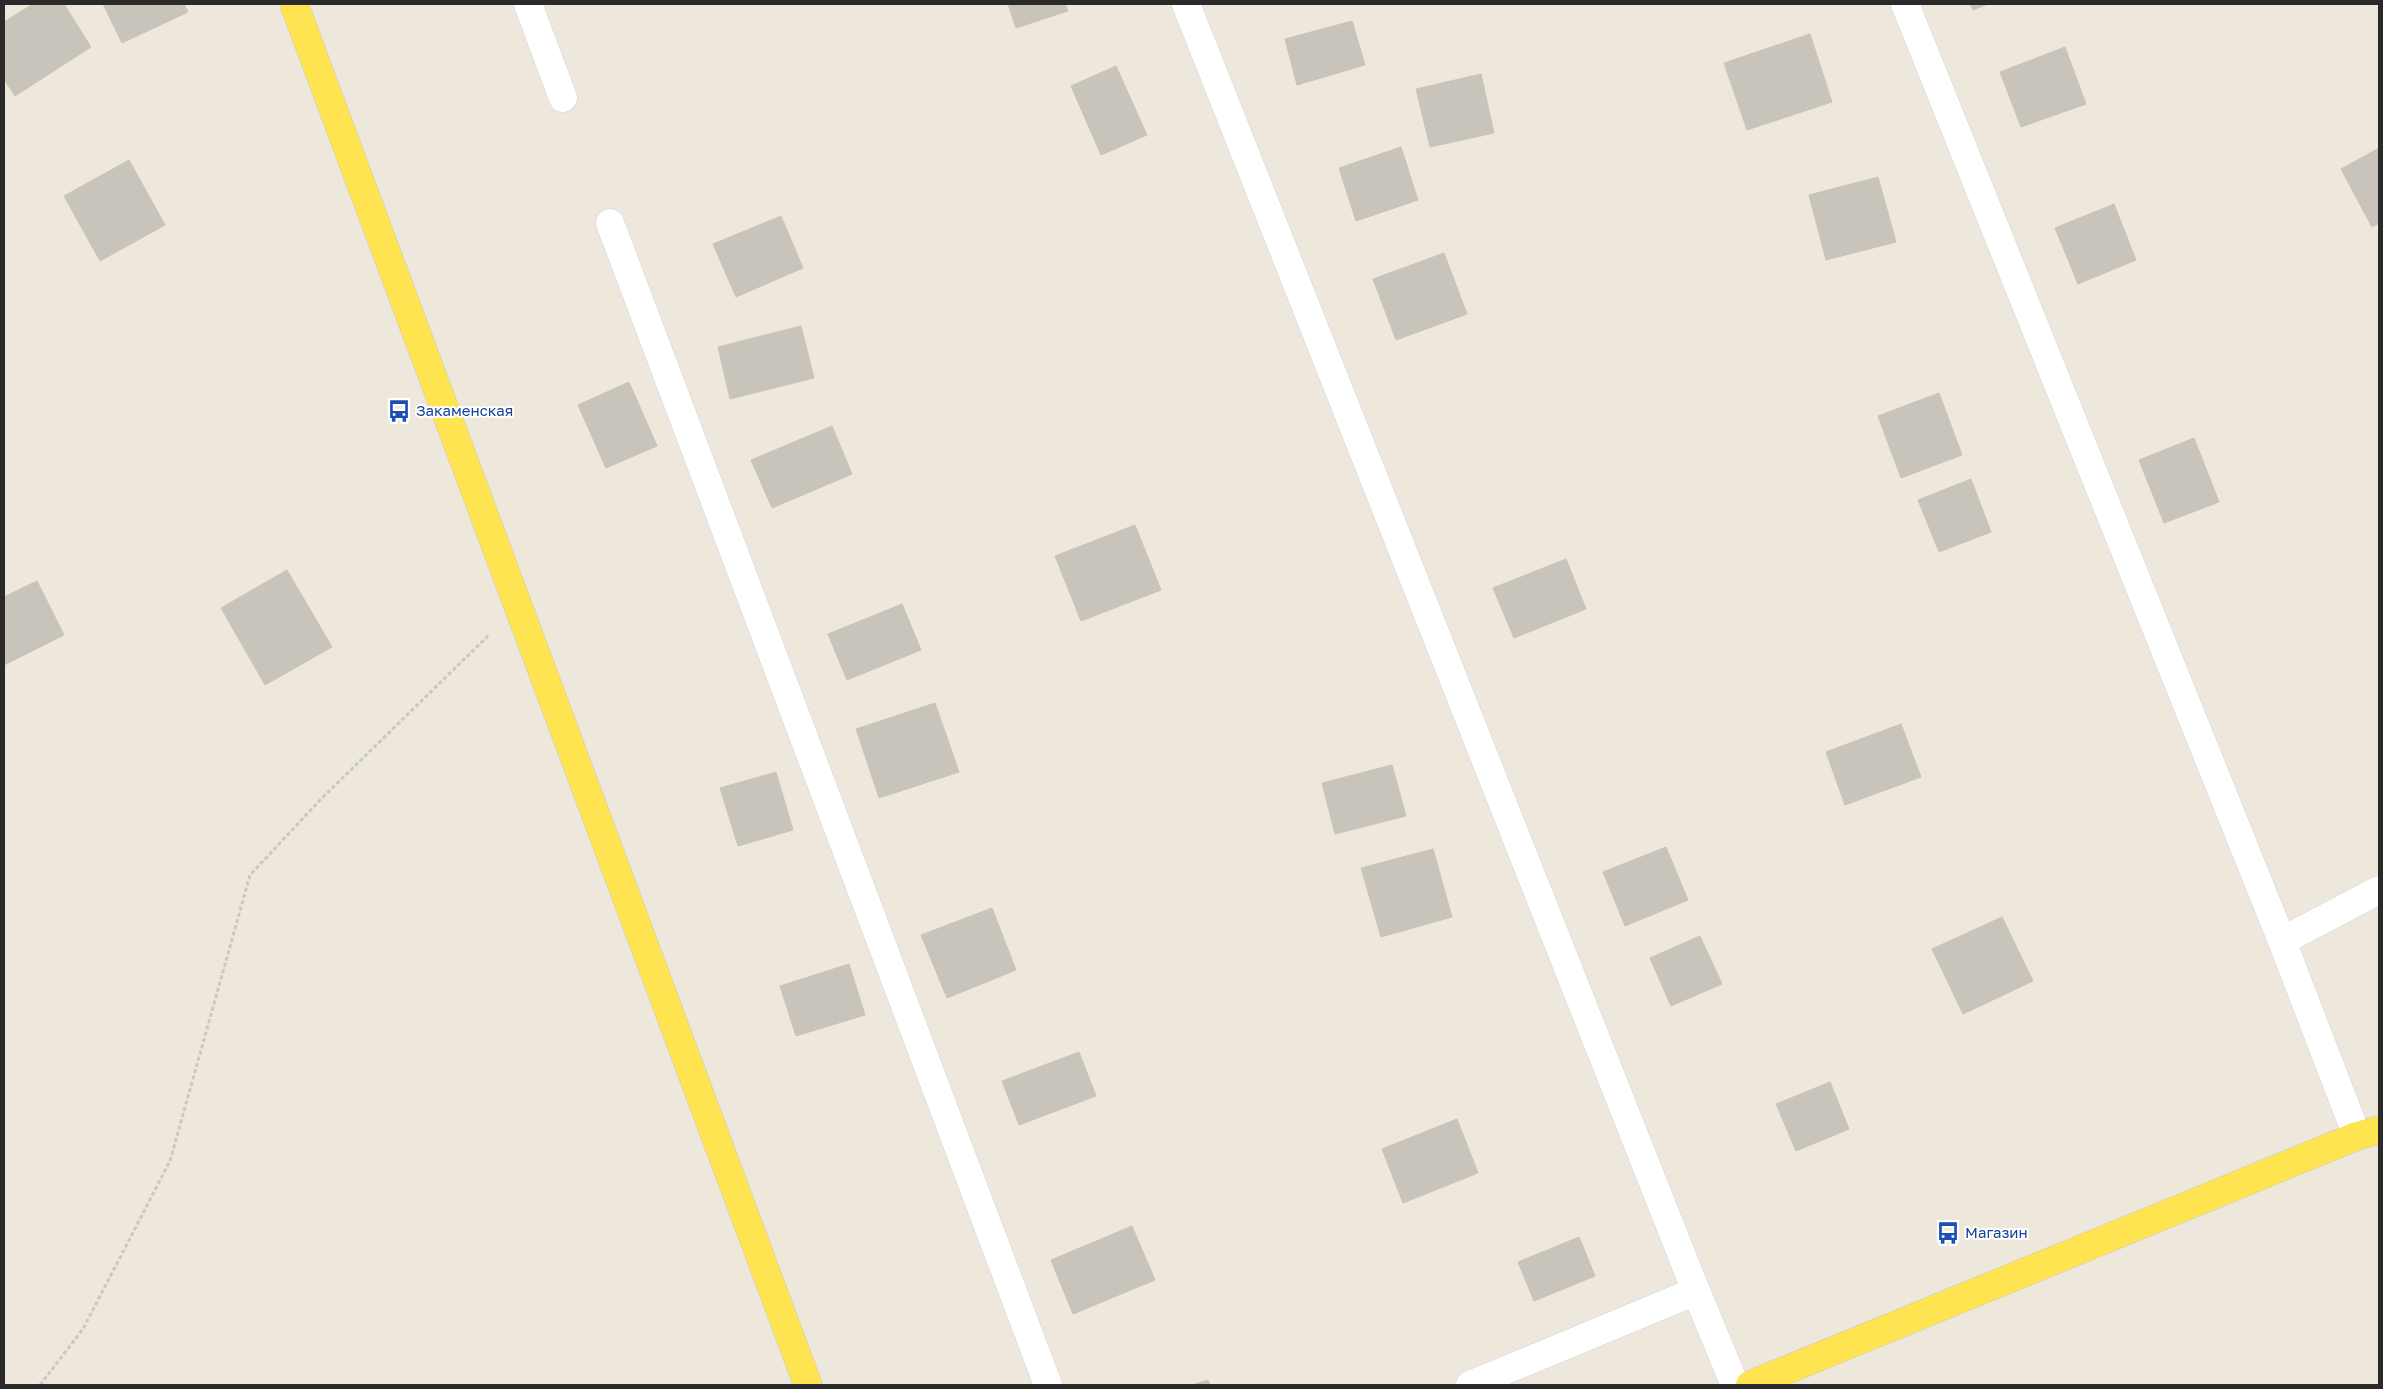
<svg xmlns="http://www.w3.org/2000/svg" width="2383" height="1389" font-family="'Golos Text',sans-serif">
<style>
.building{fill:#c9c4bb;stroke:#c9c4b4}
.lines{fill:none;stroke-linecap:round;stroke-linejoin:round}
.minor-casing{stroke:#d0d2e5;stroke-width:29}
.major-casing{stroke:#c8c8c8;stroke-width:29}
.path{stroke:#c8c8c8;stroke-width:3;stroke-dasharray:4 2.5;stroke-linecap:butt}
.minor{stroke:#fff;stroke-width:28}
.major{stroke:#fee450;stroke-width:28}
.labels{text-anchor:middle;stroke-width:4;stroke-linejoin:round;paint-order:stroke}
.transit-label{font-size:15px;fill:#164399;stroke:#fff;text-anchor:start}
</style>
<rect width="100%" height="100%" fill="#eee7db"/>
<g class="building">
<polygon points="33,4 64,4 91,47 15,96 4,79 4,22"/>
<polygon points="103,4 184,4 188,12 122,43"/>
<polygon points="1008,4 1065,4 1068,11 1016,28"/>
<polygon points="1970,4 1988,4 1973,10"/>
<polygon points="1352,21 1365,65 1297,85 1285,39"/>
<polygon points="1810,34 1832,102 1747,130 1724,63"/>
<polygon points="2065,47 2086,104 2021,127 2000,72"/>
<polygon points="1116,66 1147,135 1101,155 1071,86"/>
<polygon points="1481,74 1494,133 1430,147 1416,89"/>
<polygon points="1401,147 1418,200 1356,221 1339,168"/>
<polygon points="2379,148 2379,223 2372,227 2341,169"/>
<polygon points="129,160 165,225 100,261 64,196"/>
<polygon points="1878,177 1896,242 1826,260 1809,195"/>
<polygon points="2114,204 2136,260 2078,284 2055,228"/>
<polygon points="781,216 803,268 736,297 713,244"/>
<polygon points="1444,253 1467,314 1396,340 1373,279"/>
<polygon points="801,326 814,378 730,399 718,347"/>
<polygon points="629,382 657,446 606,468 578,405"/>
<polygon points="1939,393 1962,455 1901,478 1878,416"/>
<polygon points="832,426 852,474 772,508 751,460"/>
<polygon points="2194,438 2219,502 2164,523 2139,460"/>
<polygon points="1971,479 1991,532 1939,552 1918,500"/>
<polygon points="1135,525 1161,590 1081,621 1055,556"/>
<polygon points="1566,559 1586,609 1514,638 1493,588"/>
<polygon points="287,570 332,647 265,685 221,608"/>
<polygon points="37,581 64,635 4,665 4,597"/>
<polygon points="902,604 921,650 847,680 828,634"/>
<polygon points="935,703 959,772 879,798 856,729"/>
<polygon points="1901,724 1921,777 1845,805 1826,752"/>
<polygon points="1392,765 1406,816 1335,834 1322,783"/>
<polygon points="776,772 793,830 738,846 720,788"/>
<polygon points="1666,847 1688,900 1625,926 1603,872"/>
<polygon points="1433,849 1452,917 1381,937 1361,868"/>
<polygon points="992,908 1016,970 947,998 921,935"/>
<polygon points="2002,917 2033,981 1963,1014 1932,949"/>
<polygon points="1700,936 1722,984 1671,1006 1650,958"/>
<polygon points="849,964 865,1015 796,1036 780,986"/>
<polygon points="1079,1052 1096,1096 1019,1125 1002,1081"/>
<polygon points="1830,1082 1849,1129 1796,1151 1776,1104"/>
<polygon points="1457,1119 1478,1173 1403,1203 1382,1149"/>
<polygon points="1132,1226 1155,1280 1073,1314 1051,1260"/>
<polygon points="1579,1237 1595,1276 1534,1301 1518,1262"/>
<polygon points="1208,1380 1210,1385 1192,1385"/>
</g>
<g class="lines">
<defs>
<g id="minor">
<polyline points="528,4 563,98"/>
<polyline points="1186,4 1696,1291 1735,1385"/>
<polyline points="1905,4 2282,941 2357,1136"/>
<polyline points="610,223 1048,1385"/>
<polyline points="2282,941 2379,890"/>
<polyline points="1470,1385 1696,1291"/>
</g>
<g id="major">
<polyline points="294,4 808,1385"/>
<polyline points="1750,1385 2357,1136 2379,1130"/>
</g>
</defs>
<use href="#minor" class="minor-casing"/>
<use href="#major" class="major-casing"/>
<polyline class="path" points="40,1385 83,1329 170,1161 250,875 321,799 490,634"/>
<use href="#minor" class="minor"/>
<use href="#major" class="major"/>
</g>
<defs>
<symbol id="bus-bare" viewBox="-9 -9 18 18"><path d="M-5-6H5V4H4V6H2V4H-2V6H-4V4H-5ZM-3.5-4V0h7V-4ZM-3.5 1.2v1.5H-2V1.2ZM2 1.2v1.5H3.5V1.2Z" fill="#1a4fb4" stroke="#fff" stroke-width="2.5" paint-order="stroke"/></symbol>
</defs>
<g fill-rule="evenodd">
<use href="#bus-bare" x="383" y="395" width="32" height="32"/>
<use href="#bus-bare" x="1932" y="1217" width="32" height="32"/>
</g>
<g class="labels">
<g class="transit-label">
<text x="416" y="416">Закаменская</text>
<text x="1965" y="1238">Магазин</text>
</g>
</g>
<rect width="2383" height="1389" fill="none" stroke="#2a2a2a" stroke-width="10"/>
</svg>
